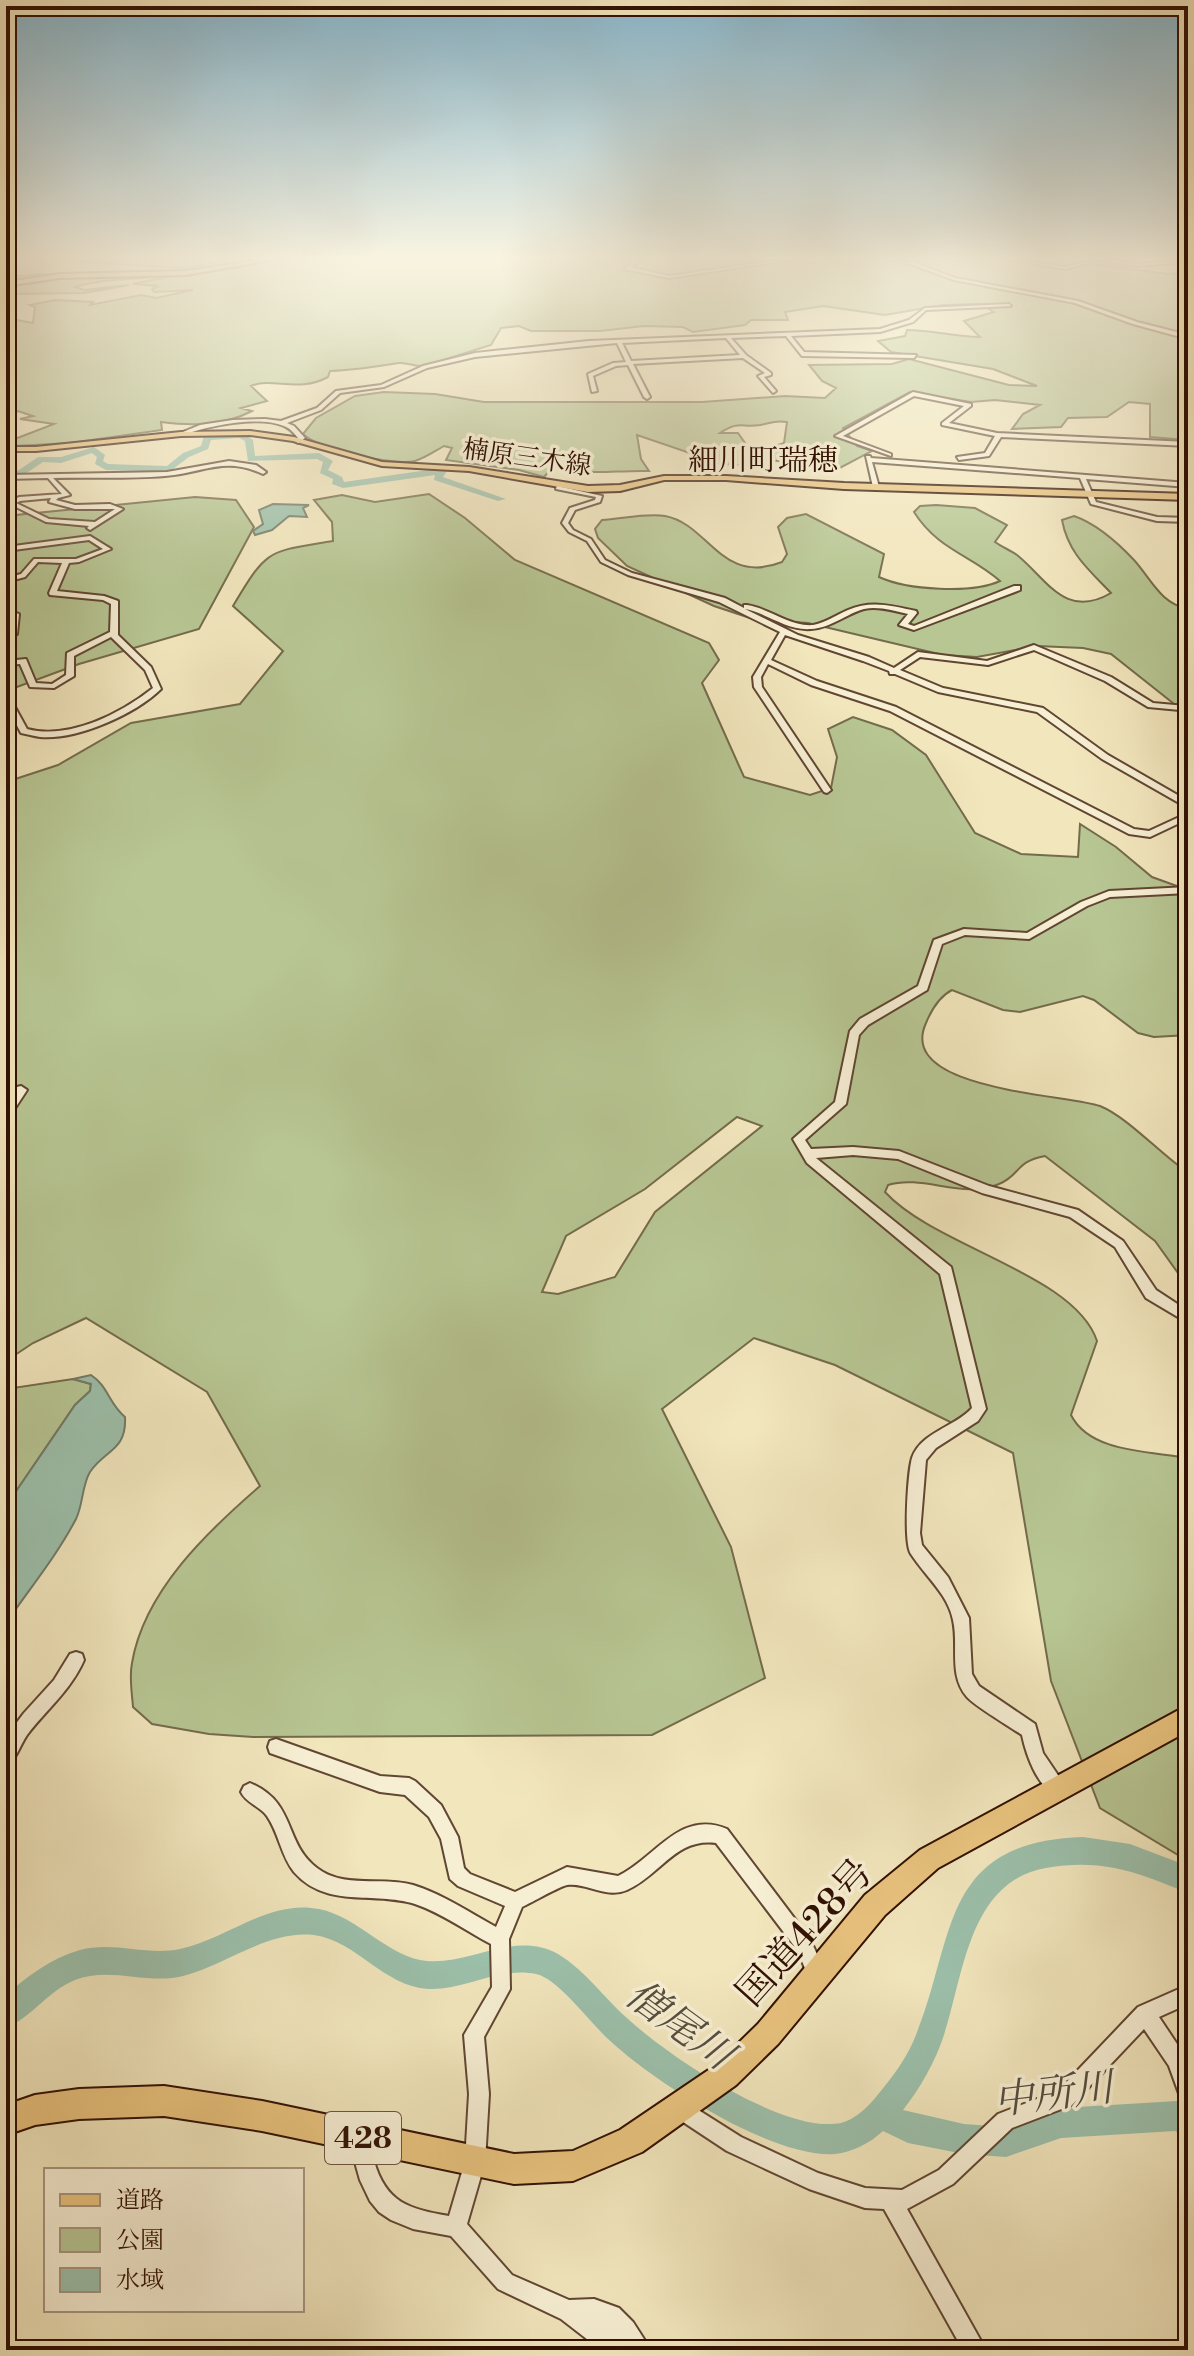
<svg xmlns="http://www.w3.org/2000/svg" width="1194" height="2356" font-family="'Libre Bodoni','Noto Serif JP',serif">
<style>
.green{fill:#b7c693;stroke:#746b4b;stroke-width:2;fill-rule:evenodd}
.water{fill:#9cc0ab;stroke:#717a68;stroke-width:2}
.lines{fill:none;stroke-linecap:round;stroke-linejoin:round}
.stream{stroke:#717a68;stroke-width:2}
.river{fill:#9cc0ab;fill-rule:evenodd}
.minor-tunnel{stroke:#d5c6a1;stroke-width:5;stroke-dasharray:5 3;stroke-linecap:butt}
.minor-casing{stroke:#614632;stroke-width:4}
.major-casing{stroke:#311003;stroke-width:4}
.highway-casing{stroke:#311003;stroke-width:4}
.minor{fill:#f7efd4;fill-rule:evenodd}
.major{fill:#e9c37e;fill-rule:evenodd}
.highway{fill:#e9c37e;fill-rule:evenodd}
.labels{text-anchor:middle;stroke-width:7;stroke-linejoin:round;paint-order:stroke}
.far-street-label{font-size:26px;fill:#311003;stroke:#f7efd4}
.far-quarter-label{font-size:30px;fill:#311003;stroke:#f7efd4}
.shield{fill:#f7efd4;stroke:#6c5342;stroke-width:2}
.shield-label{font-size:30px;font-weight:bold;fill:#311003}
.near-street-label{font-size:38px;fill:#311003;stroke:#f7efd4}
.near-water-label{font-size:40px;font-style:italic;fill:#564e3e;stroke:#f7efd4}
</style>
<rect width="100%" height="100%" fill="#f2e6bd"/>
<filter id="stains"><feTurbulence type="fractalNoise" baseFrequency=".0025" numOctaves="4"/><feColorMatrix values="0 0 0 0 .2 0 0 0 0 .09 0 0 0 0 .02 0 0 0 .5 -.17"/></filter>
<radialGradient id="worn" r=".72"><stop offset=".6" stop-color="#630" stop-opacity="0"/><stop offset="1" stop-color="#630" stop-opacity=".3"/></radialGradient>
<g class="green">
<polygon points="93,257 239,257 187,268 83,262"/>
<path d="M297 257H1074L1056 259 1168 274 1188 272V440L1150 437V404L1129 402 1107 417 1068 418 1061 427 1012 429 1023 414 1040 405 995 400 971 402 910 392 843 428 857 446 872 451 836 470 794 462 760 460 757 452 784 443 787 422C774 420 771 423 760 425 741 428 740 420 720 433H738L750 450 744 455V465L698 463 690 453 637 435 641 459 649 471C620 470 593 475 564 470L581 460 578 455 562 456 544 477 519 470 446 460 452 448 444 446C435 451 425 458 415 461 393 466 319 449 303 434L316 418 355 396 384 392 435 394 484 402H702L785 396 825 398 836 388 822 381 809 365 892 364 909 359 1009 385 1037 386 993 369 891 352 878 341 905 336 907 330C933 330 955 337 980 337L964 321 994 312 980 304 943 305 885 315 823 306 785 312 788 320H751L745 325 693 332 683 327 644 326 600 331H531L519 326 501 328 491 345 424 366C415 367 407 362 399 363 375 367 354 370 330 371L328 377C299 393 272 377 251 386L267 401 241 408 252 411C223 426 192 426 161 422L162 430 70 443 14 446 7 442 54 424 20 419 33 416 18 411 6 419V318L33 323 35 307 30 305 55 300 93 302 90 305 141 295 156 298 193 290 154 292 152 289 159 286 133 284 166 277 160 276C126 281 104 278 75 287L84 290 129 285 84 293 6 294V283L14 279 6 277 42 274 45 275 29 279 176 275Z"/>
<path d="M429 494 465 518 515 560 709 643 719 660 702 683 744 777 810 795 831 788 837 757 828 729 853 717 892 730 926 755 975 833 1021 854 1078 857 1080 824 1116 847 1152 877 1188 890V1035L1154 1037 1138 1033 1094 1000 1083 996 1020 1012 1003 1010 952 990C940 996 931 1011 926 1023 895 1091 1068 1094 1100 1106 1125 1116 1156 1149 1179 1166L1188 1175V1287L1155 1241 1045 1156C1014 1162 1021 1175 999 1184 962 1200 924 1174 888 1185L885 1192C935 1247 1075 1274 1097 1341L1071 1415C1090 1453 1150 1451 1188 1458V1861L1100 1808 1051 1681 1013 1453 835 1365 754 1338 662 1409 731 1547 765 1678 652 1735 253 1737 209 1734 152 1724 133 1707C132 1693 129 1677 132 1663 144 1591 208 1531 260 1486L207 1392 86 1318 33 1343 6 1361V782L58 765 131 723 240 704 283 651 233 606C268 547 268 552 333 541L332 522 314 500 342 495 375 502ZM737 1117 762 1126 655 1212 615 1277 558 1294 542 1292 566 1236 645 1189Z"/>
<polygon points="195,497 236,500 254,527 199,629 79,664 6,691 6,516"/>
<path d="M936 505 975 508 1007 525 995 542C1002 547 1010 550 1017 555 1047 579 1065 620 1111 593 1089 570 1068 553 1062 520L1074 516C1097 524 1118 543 1134 560 1152 580 1160 603 1188 609V715L1111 654 1083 648 1037 646 977 657 943 655 808 623 753 619 714 606 627 566 598 538 595 529 602 520C621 519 646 513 665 516 709 524 721 586 782 562L787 554 778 527 787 518 806 514 884 554 879 577C907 590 972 594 1000 581 971 555 938 550 914 512L920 506Z"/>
<polygon points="73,1379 91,1384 90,1391 75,1405 6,1506 6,1389"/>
</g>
<g class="water">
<polygon points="273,504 309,505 303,508 307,517 289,516 272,530 255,535 253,531 263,524 259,510"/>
<path d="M91 1375C108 1386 109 1404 125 1417 127 1451 104 1450 90 1472 82 1485 83 1505 76 1519 56 1557 30 1588 6 1623V1506L75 1405 90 1391 91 1384 73 1379Z"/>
</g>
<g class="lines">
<polyline class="stream" points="1162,264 1188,261"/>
<g class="river">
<polygon points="240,432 253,440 255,456 319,453 333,461 328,470 342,477 344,482 442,468 447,471 443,477 506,499 498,501 434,480 435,475 343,488 332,484 333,479 320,473 323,462 317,459 248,461 245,441 239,438 211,440 208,449 189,457 169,472 106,470 95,464 97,457 92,453 61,463 43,462 25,474 6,478 6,472 19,470 38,457 61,457 94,447 105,455 103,461 108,464 167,466 183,453 201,446 204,436"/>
<path d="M1083 1837 1130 1844 1188 1866V1893C1137 1872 1102 1858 1046 1868 969 1881 964 1974 944 2035 935 2062 921 2087 903 2110L964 2124 1006 2127 1061 2108 1177 2101 1188 2106V2137L1175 2131 1061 2138 1006 2157 964 2154 908 2143 883 2131C870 2143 853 2152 835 2154 773 2159 652 2081 607 2038 590 2022 557 1978 536 1974 500 1966 464 1991 428 1989 383 1986 357 1941 314 1935 267 1930 227 1965 183 1976 147 1985 109 1966 75 1980 48 1991 32 2017 6 2028V1995C28 1976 51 1958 80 1950 113 1941 147 1956 180 1949 227 1939 269 1899 319 1909 359 1917 389 1958 427 1961 471 1965 515 1930 558 1954 585 1970 604 1998 627 2018 669 2057 775 2127 832 2124 850 2124 864 2111 876 2097 890 2080 904 2062 913 2042 957 1941 936 1842 1083 1837Z"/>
</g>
<polyline class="minor-tunnel" points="1009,305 1036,304"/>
<defs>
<g id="minor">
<polygon points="631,257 635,257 638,262 630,267 669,276 800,257 810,257 669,278 624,269 634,262"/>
<polygon points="874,257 916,263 955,278 1078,301 1137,322 1188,335 1188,339 1133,324 1075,303 954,280 913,265"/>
<polygon points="997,257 1065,267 1100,258 1136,264 1188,260 1188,262 1136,266 1100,260 1065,269"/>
<path d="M1009 304 1011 306 926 310 913 322 880 332 791 336 804 352 916 355 914 358 802 356 786 336 731 338 746 355 771 373V375L764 377 776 391 773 393 758 376 765 373 743 358 633 364 650 397 647 399 644 397 628 365 616 366 593 376 597 391 592 392 588 374 613 363 626 362 617 343 475 357 427 368 384 387 340 393 321 410 287 423 294 426 305 438 298 443 295 441 298 438C294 433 290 428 284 426 258 415 206 426 181 436L178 434 200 425 233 420 265 419 281 421 317 408 336 391 381 385 423 366 475 353 589 341 880 329 909 320 925 308ZM726 338 740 355 631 361 622 343Z"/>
<polygon points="913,392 971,404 971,406 949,423 997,433 1188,442 1188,446 1001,437 989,456 959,460 957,457 985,453 995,436 942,425 942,423 964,406 914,396 843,436 891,454 891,456 835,436"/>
<polygon points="866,456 870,456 871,458 1188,483 1188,487 1086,479 1096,502 1157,517 1188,518 1188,522 1157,521 1091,504 1080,478 872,462 879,487 876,489 873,487"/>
<path d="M229 461 256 465 266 472 263 474C224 456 204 473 165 476 128 479 90 477 53 478L70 495 58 498 56 500 75 505 110 504 123 509 90 530 87 528 89 526 46 522 8 503 19 497 62 494 48 478 6 479V475L167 472ZM51 498 49 502 75 509H115L95 522 49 519 16 503 20 501Z"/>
<path d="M560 483 563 485 562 487 602 496 600 502 575 510 568 523 573 530 591 539 605 560 632 573 725 598 744 608V605H747C769 608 790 627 813 625 825 623 836 615 848 610 871 600 892 606 916 611L917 613 908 624 914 626 1014 586H1020V590L914 630 899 625 908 614C894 611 879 606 864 609 846 614 831 628 811 629 787 631 767 613 745 609L798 635 869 657 894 668 918 652 987 661 1034 645 1111 677 1153 703 1186 706 1188 710V722L1184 720 1180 710 1148 707 1105 681 1034 650 988 665 920 657 900 670 943 688 1043 708 1108 755 1188 801V808L1102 759 1037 712 938 692 895 674H890L889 671 863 661 785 635 771 660 817 681 896 707 1134 829 1149 831 1188 813V819L1150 837 1129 834 890 711 811 685 768 664 761 677 762 687 831 790 827 793 824 792 754 687 753 677 780 632 719 602 628 575 601 562 587 541 569 532 562 523 570 508 595 500 596 497 556 489 557 485Z"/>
<path d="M90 536 111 549 79 562 69 563 57 591 104 596 118 601V635L151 667 161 689C134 715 77 740 40 737 33 736 27 734 21 733L6 705V696L10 698 27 729C69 740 120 714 153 688L145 670 111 637 74 656V676L54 688 30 687 20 664 6 665V661L26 659 36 683 52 684 66 675 67 653 110 632 111 604 103 600 50 595 49 593 62 563 38 562 25 577 6 582V578L21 574 34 559H76L103 549 89 540 6 551V547Z"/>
<polygon points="6,609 19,614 17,634 6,640 6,635 9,633 11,615 6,613"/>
<path d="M1188 887V893L1110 897 1087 906 1029 939 965 935 942 944 927 990 868 1025 859 1035 846 1104 805 1140 811 1149 853 1147 899 1151 989 1186 1078 1210 1123 1241 1156 1290 1188 1311V1323L1146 1298 1115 1247 1070 1217 982 1193 898 1159 853 1155 816 1158 951 1267 952 1271 986 1409 978 1421 936 1448 926 1460 920 1533 922 1545 948 1577 969 1618 972 1674 979 1686 1035 1724 1043 1753 1066 1787 1063 1793 1057 1796C1037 1787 1026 1754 1022 1735 1009 1726 976 1707 967 1697 948 1675 959 1646 953 1620 948 1594 925 1576 911 1554 903 1543 908 1472 912 1458 921 1432 955 1427 972 1408L940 1274 807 1163 793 1139 835 1102 850 1031 860 1019 918 986 934 940 964 929 1027 933 1081 902 1109 891Z"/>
<polygon points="21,1086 27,1090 10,1116 6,1117 6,1104 17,1087"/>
<path d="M76 1652 82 1654 84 1660C71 1690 46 1710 27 1735 20 1745 16 1761 6 1765V1737L24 1713 54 1680 70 1654Z"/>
<path d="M276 1739 380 1776 409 1778 415 1781 441 1805 458 1837 464 1868 470 1874 515 1892 567 1867 618 1876C655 1859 679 1809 727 1829L810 1939 826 1974 824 1981 817 1983 810 1981 798 1951 716 1843C675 1838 662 1874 627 1890 607 1899 585 1882 567 1885 556 1888 533 1902 522 1907L509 1939 510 1989 484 2037 489 2094 485 2162 467 2224 512 2275 569 2300 594 2299 619 2308 633 2322 651 2350H601L561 2319 498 2289 451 2236 413 2229 391 2220 379 2212 370 2201 360 2180 348 2137 351 2130 358 2127 365 2130C369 2140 371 2150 374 2161 386 2203 409 2209 449 2216L465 2162 469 2094 464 2035 492 1987 491 1944C466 1931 442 1913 415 1904 374 1891 326 1909 294 1872 281 1856 279 1833 267 1816 260 1806 246 1803 241 1792L244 1786 250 1783C297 1803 283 1842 317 1868 344 1889 381 1876 413 1885 442 1894 469 1912 496 1927L505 1906 458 1886 450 1879 441 1839 429 1817 405 1795 380 1792 270 1753 268 1747 270 1741Z"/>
<polygon points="1188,1985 1188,2004 1159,2017 1183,2053 1188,2066 1188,2102 1181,2099 1169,2066 1144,2029 1072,2105 1012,2128 953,2184 907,2209 986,2350 963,2350 884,2209 865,2208 809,2189 727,2151 674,2116 671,2109 674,2102 681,2099 741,2137 818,2173 865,2188 902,2190 939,2170 998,2114 1058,2091 1138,2007"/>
</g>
<g id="major">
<polygon points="276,257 289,257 186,275 60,278 6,286 6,282 60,274 186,271"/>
<polygon points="250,431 294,437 382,462 469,467 588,486 620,485 664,476 726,476 844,483 1188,494 1188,500 844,489 726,480 664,480 620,491 588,492 469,471 382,466 293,441 250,435 181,436 36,451 6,451 6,447 36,447 181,432"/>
</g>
<polygon id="highway" points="1188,1705 1188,1731 938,1868 885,1915 778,2044 736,2085 642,2152 573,2181 514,2184 262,2131 164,2116 79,2119 35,2125 6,2135 6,2105 35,2095 79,2089 164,2086 262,2101 514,2154 573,2151 620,2130 716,2065 758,2024 865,1895 920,1850"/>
</defs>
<use href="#minor" class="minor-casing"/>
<use href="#major" class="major-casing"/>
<use href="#highway" class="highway-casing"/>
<use href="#minor" class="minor"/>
<use href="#major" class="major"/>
<use href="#highway" class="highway"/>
</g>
<linearGradient id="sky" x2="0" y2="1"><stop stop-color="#89b9d0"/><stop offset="0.44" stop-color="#f9f4e1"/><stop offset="1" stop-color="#f9f4e1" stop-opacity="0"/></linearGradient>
<rect width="1194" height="587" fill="url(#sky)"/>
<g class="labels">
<g class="far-street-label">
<text transform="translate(527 457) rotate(8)" y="9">楠原三木線</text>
</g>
<g class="far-quarter-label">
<text x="763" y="470">細川町瑞穂</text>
</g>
<rect class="shield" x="325" y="2112" width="76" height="52" rx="6"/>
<g class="shield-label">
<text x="363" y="2148">428</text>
</g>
<g class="near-street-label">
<text transform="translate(804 1932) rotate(-48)" y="13">国道428号</text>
</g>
<g class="near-water-label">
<text transform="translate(680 2024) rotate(36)" y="14">僧尾川</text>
<text transform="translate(1053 2093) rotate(-7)" y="14">中所川</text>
</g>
</g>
<rect width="1194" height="2356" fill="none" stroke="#f2e6bd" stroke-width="32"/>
<rect x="8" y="8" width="1178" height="2340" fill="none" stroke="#311003" stroke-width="4"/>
<rect x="16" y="16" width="1162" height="2324" fill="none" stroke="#311003" stroke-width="2"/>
<rect x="44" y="2168" width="260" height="144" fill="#f7efd4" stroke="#a89680" stroke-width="2"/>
<rect x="60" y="2194" width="40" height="12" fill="#e9c37e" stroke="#a89680" stroke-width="2"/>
<text x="116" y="2208" font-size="24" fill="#311003">道路</text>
<rect x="60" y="2228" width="40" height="24" fill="#b7c693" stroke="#a89680" stroke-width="2"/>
<text x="116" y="2248" font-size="24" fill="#311003">公園</text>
<rect x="60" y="2268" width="40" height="24" fill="#9cc0ab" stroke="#a89680" stroke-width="2"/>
<text x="116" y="2288" font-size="24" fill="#311003">水域</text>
<rect width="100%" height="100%" filter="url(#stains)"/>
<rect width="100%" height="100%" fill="url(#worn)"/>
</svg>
